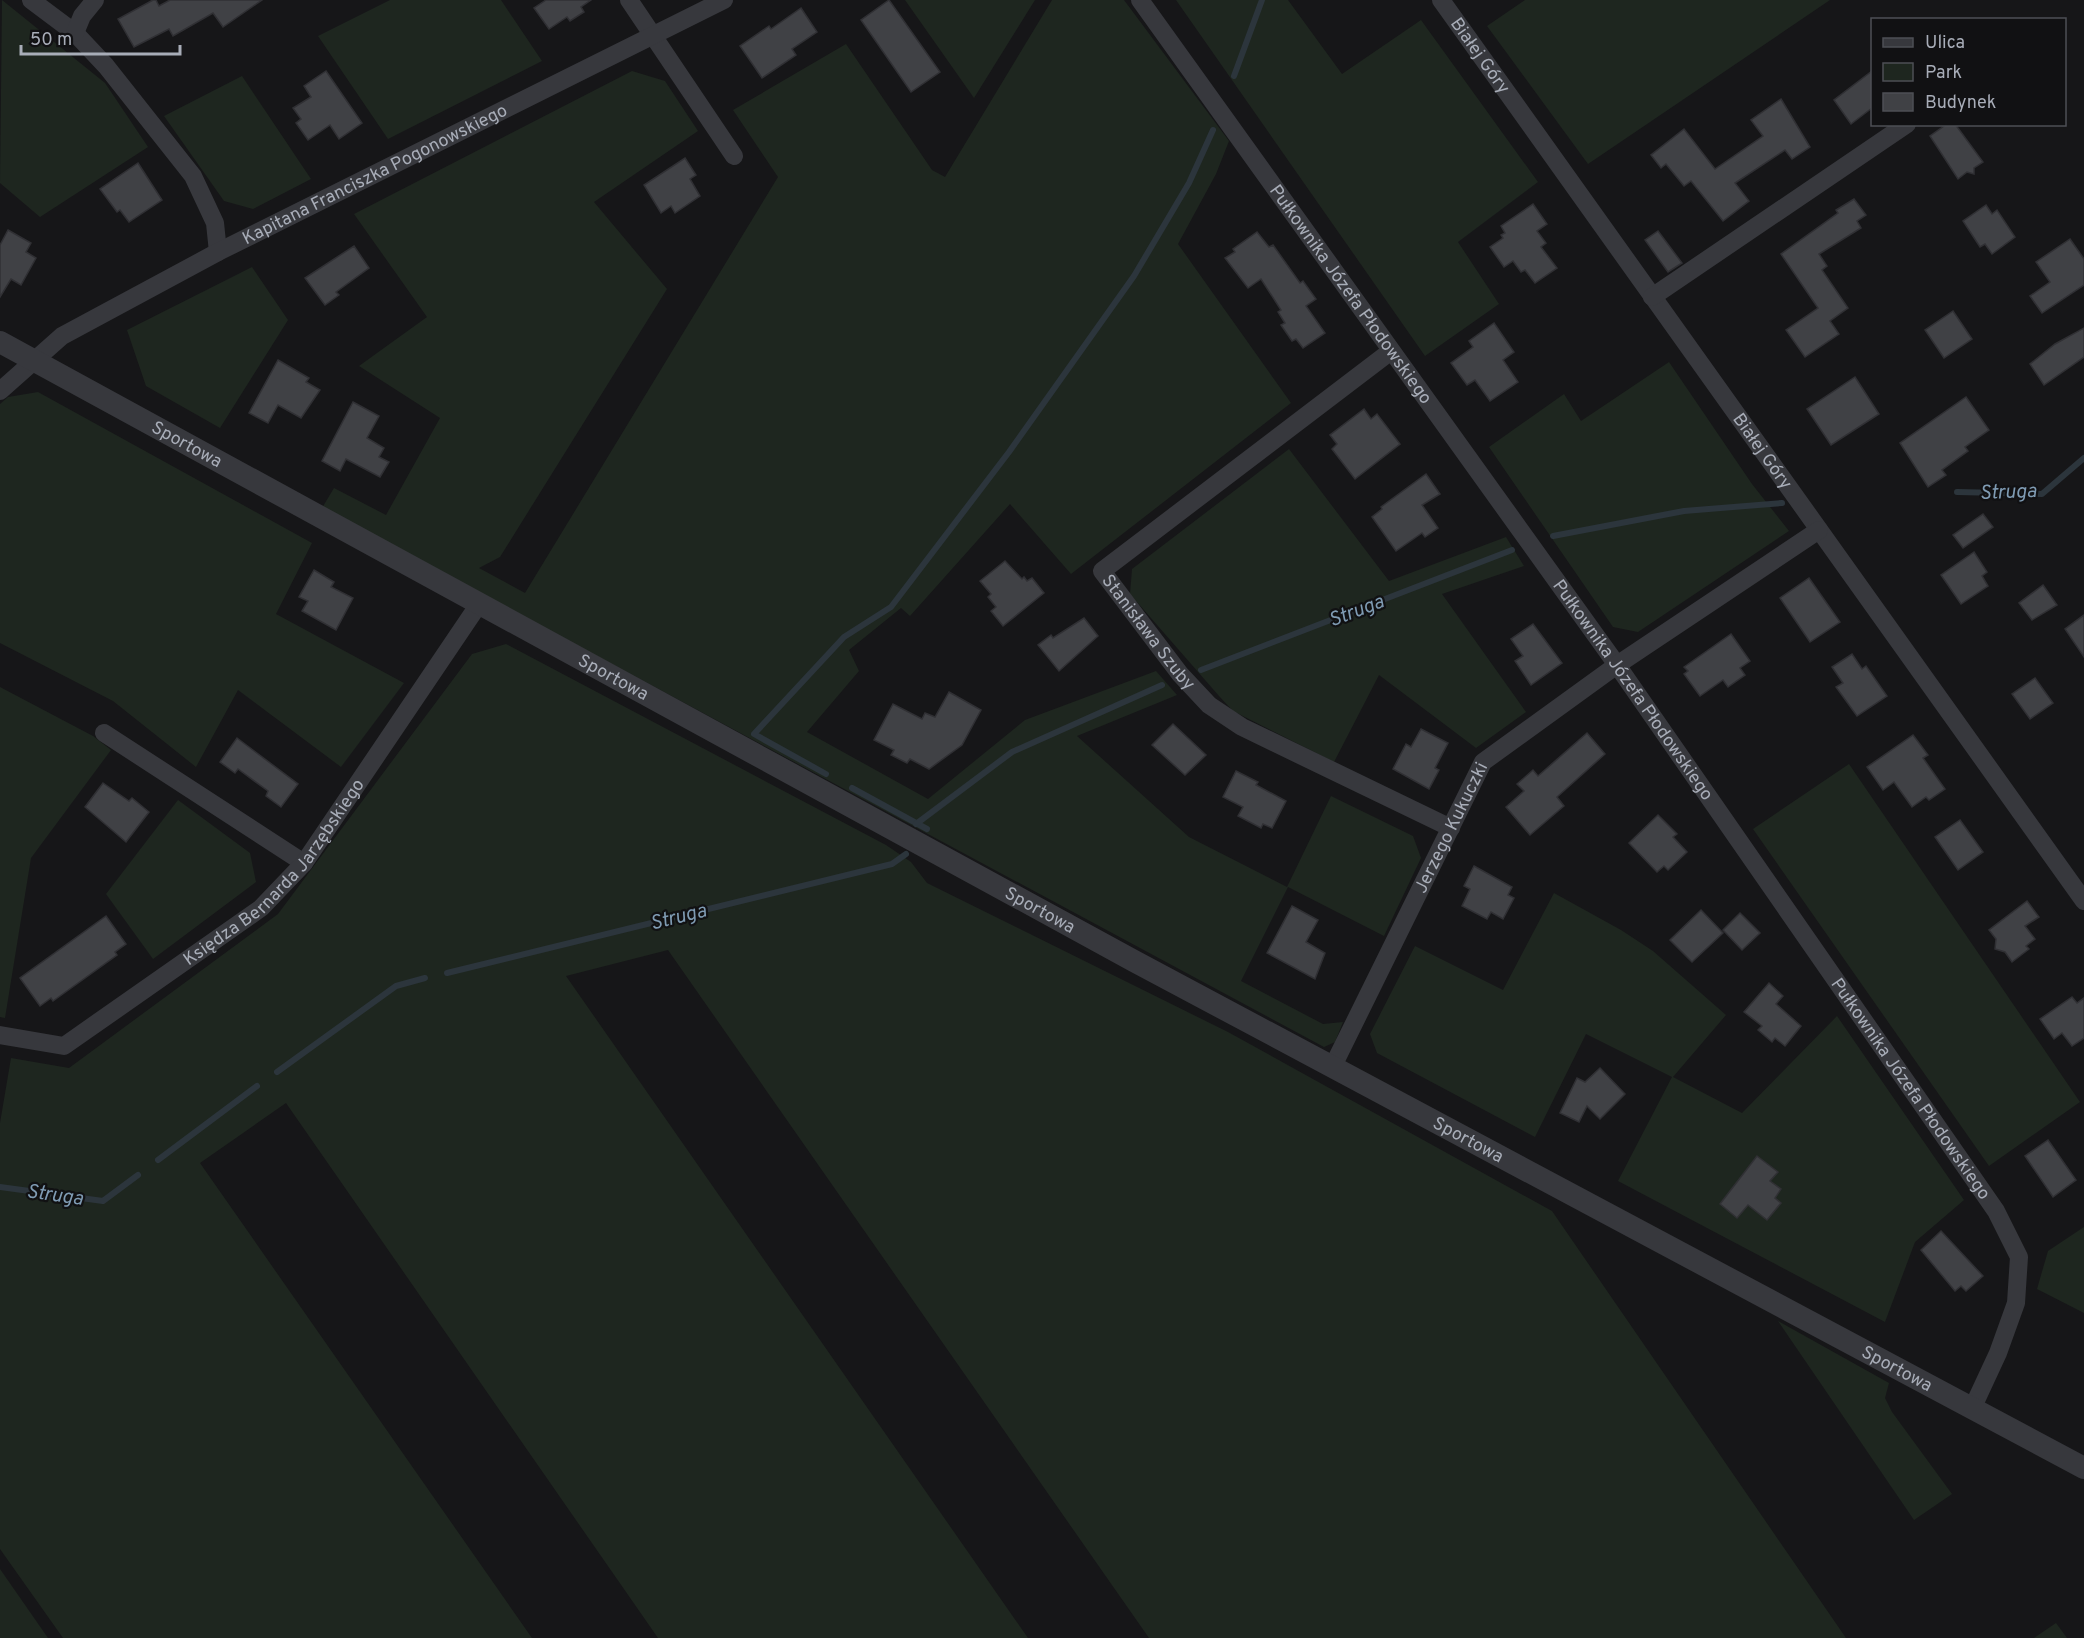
<svg xmlns="http://www.w3.org/2000/svg" width="2084" height="1638" font-family="Overpass,sans-serif">
<style>
.green{fill:#1e261f}
.lines{fill:none;stroke-linecap:round;stroke-linejoin:round}
.stream{stroke:#2c353c;stroke-width:6}
.building{fill:#404145;stroke:#303034;stroke-width:1.5}
.minor{stroke:#37383d;stroke-width:18}
.tertiary{stroke:#37383d;stroke-width:22}
.labels{text-anchor:middle;stroke-width:4.5;stroke-linejoin:round;paint-order:stroke}
.street-label{font-size:18px;fill:#a8adb8;stroke:#111113}
.water-label{font-size:20px;font-style:italic;fill:#7f9bb3;stroke:#111113}
</style>
<rect width="100%" height="100%" fill="#161618"/>
<g class="green">
<polygon points="2,0 105,83 148,147 40,217 0,183"/>
<polygon points="390,0 501,0 542,61 388,139 318,36"/>
<polygon points="905,0 1035,0 974,98"/>
<polygon points="1052,0 1124,0 1229,141 1216,174 1178,244 1291,403 1071,574 1010,504 910,616 901,608 849,650 859,671 807,732 928,799 1025,720 1156,671 1177,695 1077,736 1189,837 1287,887 1331,796 1413,836 1421,858 1384,936 1288,887 1241,981 1323,1024 1343,1022 1335,1042 1324,1047 322,508 334,488 386,515 440,418 359,366 427,317 354,214 632,71 665,81 698,131 594,202 667,289 500,557 479,568 525,593 778,177 733,110 846,44 932,170 945,177"/>
<polygon points="1176,0 1288,0 1342,74 1421,20 1538,182 1458,242 1499,304 1425,356"/>
<polygon points="1525,0 1830,0 1588,164 1487,26"/>
<polygon points="242,76 311,179 253,209 224,201 164,116"/>
<polygon points="252,267 288,320 220,428 146,386 127,330"/>
<polygon points="1669,362 1752,484 1789,531 1638,632 1613,627 1489,447 1564,394 1581,421"/>
<polygon points="38,392 312,543 276,614 404,683 341,767 238,690 196,767 113,701 0,643 0,404 8,397"/>
<polygon points="1289,449 1389,581 1506,537 1524,566 1442,594 1526,712 1476,748 1379,675 1334,762 1233,711 1219,696 1130,594 1132,569"/>
<polygon points="506,644 886,845 911,862 927,883 1228,1032 1552,1211 1846,1638 1149,1638 668,950 566,976 1028,1638 658,1638 286,1103 200,1163 532,1638 63,1638 0,1549 0,1123 11,1058 69,1068 278,914 472,654"/>
<polygon points="0,687 93,736 111,750 31,858 5,1018 0,1017"/>
<polygon points="1849,764 2080,1102 1989,1166 1753,829"/>
<polygon points="178,800 250,853 256,882 153,959 106,894"/>
<polygon points="1554,893 1621,930 1653,951 1726,1015 1673,1077 1742,1113 1837,1016 1964,1200 1915,1242 1885,1322 1618,1181 1672,1077 1586,1034 1535,1137 1377,1053 1370,1034 1415,946 1503,990"/>
<polygon points="2084,1227 2084,1313 2037,1289 2048,1251"/>
<polygon points="1778,1321 1889,1383 1885,1398 1892,1412 1952,1494 1914,1520"/>
<polygon points="0,1569 48,1638 0,1638"/>
<polygon points="2056,1623 2067,1638 2034,1638"/>
</g>
<g class="lines">
<g class="stream">
<polyline points="1234,76 1262,0"/>
<polyline points="1957,492 2042,494 2084,458"/>
<polyline points="1553,536 1684,511 1782,503"/>
<polyline points="1201,670 1512,550"/>
<polyline points="826,774 754,734 844,637 891,607 1009,452 1134,276 1189,183 1213,130"/>
<polyline points="852,788 927,829"/>
<polyline points="916,824 1012,752 1162,685"/>
<polyline points="447,973 892,864 906,854"/>
<polyline points="277,1072 396,986 425,978"/>
<polyline points="158,1160 257,1086"/>
<polyline points="0,1187 103,1201 138,1175"/>
</g>
</g>
<g class="building">
<polygon points="153,0 156,0 159,6 170,0 262,0 223,27 213,13 173,36 169,29 134,47 118,19"/>
<polygon points="546,0 591,0 581,7 584,12 570,21 567,17 549,29 534,8"/>
<polygon points="889,0 940,72 911,92 861,20"/>
<polygon points="801,8 817,32 792,49 796,55 762,78 740,46 769,26 771,29"/>
<polygon points="326,71 362,123 339,139 330,125 308,140 296,123 301,119 293,108 311,97 304,86"/>
<polygon points="1872,71 1872,108 1851,124 1834,100"/>
<polygon points="1781,99 1810,147 1792,159 1785,150 1735,183 1749,201 1723,221 1691,181 1684,186 1666,164 1661,168 1651,155 1684,129 1715,169 1763,136 1751,120"/>
<polygon points="1947,124 1955,124 1983,162 1974,168 1974,174 1967,172 1958,179 1930,136"/>
<polygon points="685,158 696,175 690,179 700,196 675,213 671,206 661,213 644,185"/>
<polygon points="138,163 162,200 129,222 120,210 117,212 100,189"/>
<polygon points="1854,199 1866,215 1857,221 1861,228 1819,254 1827,266 1822,270 1848,308 1830,321 1839,334 1805,357 1786,330 1818,308 1781,254 1838,213 1836,210"/>
<polygon points="1533,204 1547,224 1537,231 1546,243 1541,247 1557,268 1535,283 1525,270 1521,272 1513,261 1504,267 1490,247 1503,238 1501,235 1505,233 1501,226"/>
<polygon points="1986,205 1992,214 1997,210 2015,237 1992,254 1985,244 1980,247 1963,221"/>
<polygon points="8,230 31,243 26,252 36,258 21,285 11,279 0,297 0,245"/>
<polygon points="1658,231 1682,263 1668,272 1645,240"/>
<polygon points="1257,232 1269,247 1273,245 1300,283 1303,281 1316,299 1306,306 1325,333 1303,348 1296,339 1292,341 1281,325 1285,323 1278,312 1281,310 1261,279 1248,288 1225,258 1235,252 1233,249"/>
<polygon points="2070,239 2084,259 2084,285 2042,313 2030,296 2050,282 2036,262"/>
<polygon points="354,246 369,268 336,292 339,295 325,305 305,278"/>
<polygon points="1953,311 1972,339 1944,358 1925,330"/>
<polygon points="1494,323 1514,352 1503,360 1518,382 1490,401 1475,380 1467,385 1451,363 1473,347 1469,341"/>
<polygon points="2084,328 2084,357 2044,385 2030,364 2055,344"/>
<polygon points="278,360 309,378 306,382 320,390 301,418 278,405 268,423 249,413"/>
<polygon points="1855,377 1879,414 1831,445 1807,409"/>
<polygon points="1966,397 1989,430 1965,447 1968,451 1942,470 1946,475 1928,487 1900,443"/>
<polygon points="353,402 379,416 367,438 384,448 379,457 389,462 380,477 346,459 340,471 322,461"/>
<polygon points="1364,409 1371,419 1377,414 1400,444 1355,479 1332,449 1337,444 1330,435"/>
<polygon points="1426,474 1440,494 1422,505 1438,528 1425,537 1422,533 1396,551 1372,517 1382,509 1381,507"/>
<polygon points="1983,514 1993,527 1963,548 1953,535"/>
<polygon points="1974,552 1987,572 1982,576 1988,586 1961,604 1941,575"/>
<polygon points="1005,561 1022,579 1024,577 1027,581 1032,578 1044,593 1003,626 991,611 996,607 988,597 991,594 980,581"/>
<polygon points="314,570 334,582 331,587 353,598 336,630 302,611 308,601 299,597"/>
<polygon points="1809,578 1840,622 1810,642 1780,598"/>
<polygon points="2043,585 2057,605 2032,620 2019,603"/>
<polygon points="2084,615 2084,657 2065,629"/>
<polygon points="1084,618 1098,636 1059,671 1038,645 1051,635 1053,638"/>
<polygon points="1533,624 1562,663 1531,685 1515,661 1523,656 1511,639"/>
<polygon points="1731,634 1750,661 1740,668 1745,675 1728,687 1723,680 1700,696 1684,674 1688,671 1684,667"/>
<polygon points="1852,654 1862,669 1866,666 1887,696 1857,716 1836,687 1843,683 1832,667"/>
<polygon points="2035,678 2053,703 2030,719 2012,694"/>
<polygon points="949,692 981,710 962,745 929,769 910,759 907,763 891,755 894,750 874,740 893,704 922,719 925,713 935,717"/>
<polygon points="1173,724 1206,755 1185,775 1152,745"/>
<polygon points="1421,729 1448,743 1435,768 1439,770 1429,789 1393,769 1406,744 1411,747"/>
<polygon points="1587,733 1605,754 1557,797 1564,806 1530,835 1506,807 1524,791 1517,784 1533,770 1538,776"/>
<polygon points="1913,735 1928,755 1923,758 1945,789 1929,800 1926,797 1912,807 1894,782 1883,790 1867,767"/>
<polygon points="237,738 298,784 281,807 266,796 268,791 238,769 235,773 220,762"/>
<polygon points="1236,771 1258,782 1256,785 1286,801 1272,828 1263,824 1261,828 1238,816 1243,807 1223,797"/>
<polygon points="103,783 129,801 132,798 149,812 126,842 85,807"/>
<polygon points="1658,815 1677,834 1673,837 1687,852 1668,870 1664,866 1657,872 1629,843"/>
<polygon points="1960,820 1983,852 1958,870 1935,837"/>
<polygon points="1474,866 1512,887 1508,895 1514,898 1503,919 1491,912 1487,919 1462,906 1470,889 1464,886"/>
<polygon points="2027,901 2039,917 2025,926 2035,939 2026,946 2029,949 2012,962 2005,952 1995,949 1996,939 1989,930"/>
<polygon points="1292,906 1318,920 1306,942 1325,953 1315,979 1267,953"/>
<polygon points="1701,910 1723,933 1692,962 1670,940"/>
<polygon points="1740,913 1760,933 1742,950 1723,930"/>
<polygon points="106,916 126,944 115,952 117,955 53,1001 51,998 40,1006 20,978"/>
<polygon points="1769,983 1783,996 1776,1004 1801,1026 1785,1046 1775,1038 1772,1042 1758,1030 1762,1026 1744,1012"/>
<polygon points="2072,997 2077,1003 2084,998 2084,1038 2072,1046 2062,1033 2054,1039 2040,1019"/>
<polygon points="1600,1068 1625,1094 1600,1119 1587,1106 1579,1122 1560,1113 1577,1078 1585,1082"/>
<polygon points="2048,1140 2076,1180 2053,1197 2025,1156"/>
<polygon points="1757,1156 1778,1172 1770,1181 1781,1189 1775,1198 1781,1203 1767,1220 1748,1205 1737,1218 1720,1204"/>
<polygon points="1941,1231 1983,1276 1966,1291 1961,1286 1955,1291 1921,1250"/>
</g>
<g class="lines">
<g class="minor">
<polyline points="31,0 75,33 106,66 193,176 215,223 218,252"/>
<polyline points="629,0 734,156"/>
<path id="s1" d="M1140 0 1617 665 1996 1211 2019 1257 2016 1303 1998 1353 1972 1409"/>
<path id="s2" d="M1441 0 2084 901"/>
<polyline points="75,33 82,16 95,0"/>
<polyline points="1652,297 1907,124"/>
<path id="s3" d="M1391 351 1102 571 1180 674 1209 705 1242 727 1451 828"/>
<path id="s4" d="M0 391 62 336 218 252 724 0"/>
<polyline points="104,733 304,863"/>
<path id="s5" d="M0 1035 64 1046 261 908 304 863 479 604"/>
<path id="s6" d="M1333 1066 1483 762 1617 665 1819 530"/>
</g>
<path class="tertiary" id="s7" d="M0 342 1134 961 2084 1468"/>
</g>
<g class="labels">
<g class="street-label">
<text dy="6" stroke="none"><textPath href="#s2" startOffset="68">Białej Góry</textPath></text>
<text dy="6" stroke="none"><textPath href="#s4" startOffset="435">Kapitana Franciszka Pogonowskiego</textPath></text>
<text dy="6" stroke="none"><textPath href="#s1" startOffset="362">Pułkownika Józefa Płodowskiego</textPath></text>
<text dy="6" stroke="none"><textPath href="#s7" startOffset="213">Sportowa</textPath></text>
<text dy="6" stroke="none"><textPath href="#s2" startOffset="554">Białej Góry</textPath></text>
<text dy="6" stroke="none"><textPath href="#s3" startOffset="440">Stanisława Szuby</textPath></text>
<text dy="6" stroke="none"><textPath href="#s7" startOffset="699">Sportowa</textPath></text>
<text dy="6" stroke="none"><textPath href="#s1" startOffset="848">Pułkownika Józefa Płodowskiego</textPath></text>
<text dy="6" stroke="none"><textPath href="#s6" startOffset="266">Jerzego Kukuczki</textPath></text>
<text dy="6" stroke="none"><textPath href="#s5" startOffset="340">Księdza Bernarda Jarzębskiego</textPath></text>
<text dy="6" stroke="none"><textPath href="#s7" startOffset="1185">Sportowa</textPath></text>
<text dy="6" stroke="none"><textPath href="#s1" startOffset="1334">Pułkownika Józefa Płodowskiego</textPath></text>
<text dy="6" stroke="none"><textPath href="#s7" startOffset="1671">Sportowa</textPath></text>
<text dy="6" stroke="none"><textPath href="#s7" startOffset="2157">Sportowa</textPath></text>
</g>
<g class="water-label">
<text transform="translate(2008 491) rotate(-2)" y="7">Struga</text>
<text transform="translate(1356 610) rotate(-21)" y="7">Struga</text>
<text transform="translate(678 916) rotate(-14)" y="7">Struga</text>
<text transform="translate(55 1194) rotate(8)" y="7">Struga</text>
</g>
</g>
<rect x="1871" y="18" width="195" height="108" fill="#111113" stroke="#4d4f55" stroke-width="1.5"/>
<rect x="1883" y="38" width="30" height="9" fill="#37383d" stroke="#4d4f55" stroke-width="1.5"/>
<text x="1925" y="48" font-size="18" fill="#a8adb8">Ulica</text>
<rect x="1883" y="63" width="30" height="18" fill="#1e261f" stroke="#4d4f55" stroke-width="1.5"/>
<text x="1925" y="78" font-size="18" fill="#a8adb8">Park</text>
<rect x="1883" y="93" width="30" height="18" fill="#404145" stroke="#4d4f55" stroke-width="1.5"/>
<text x="1925" y="108" font-size="18" fill="#a8adb8">Budynek</text>
<path d="M21 45v9h159v-9" fill="none" stroke="#a8adb8" stroke-width="3"/>
<text x="30" y="45" font-size="18" fill="#a8adb8" stroke="#111113" stroke-width="4.5" paint-order="stroke">50 m</text>
</svg>
